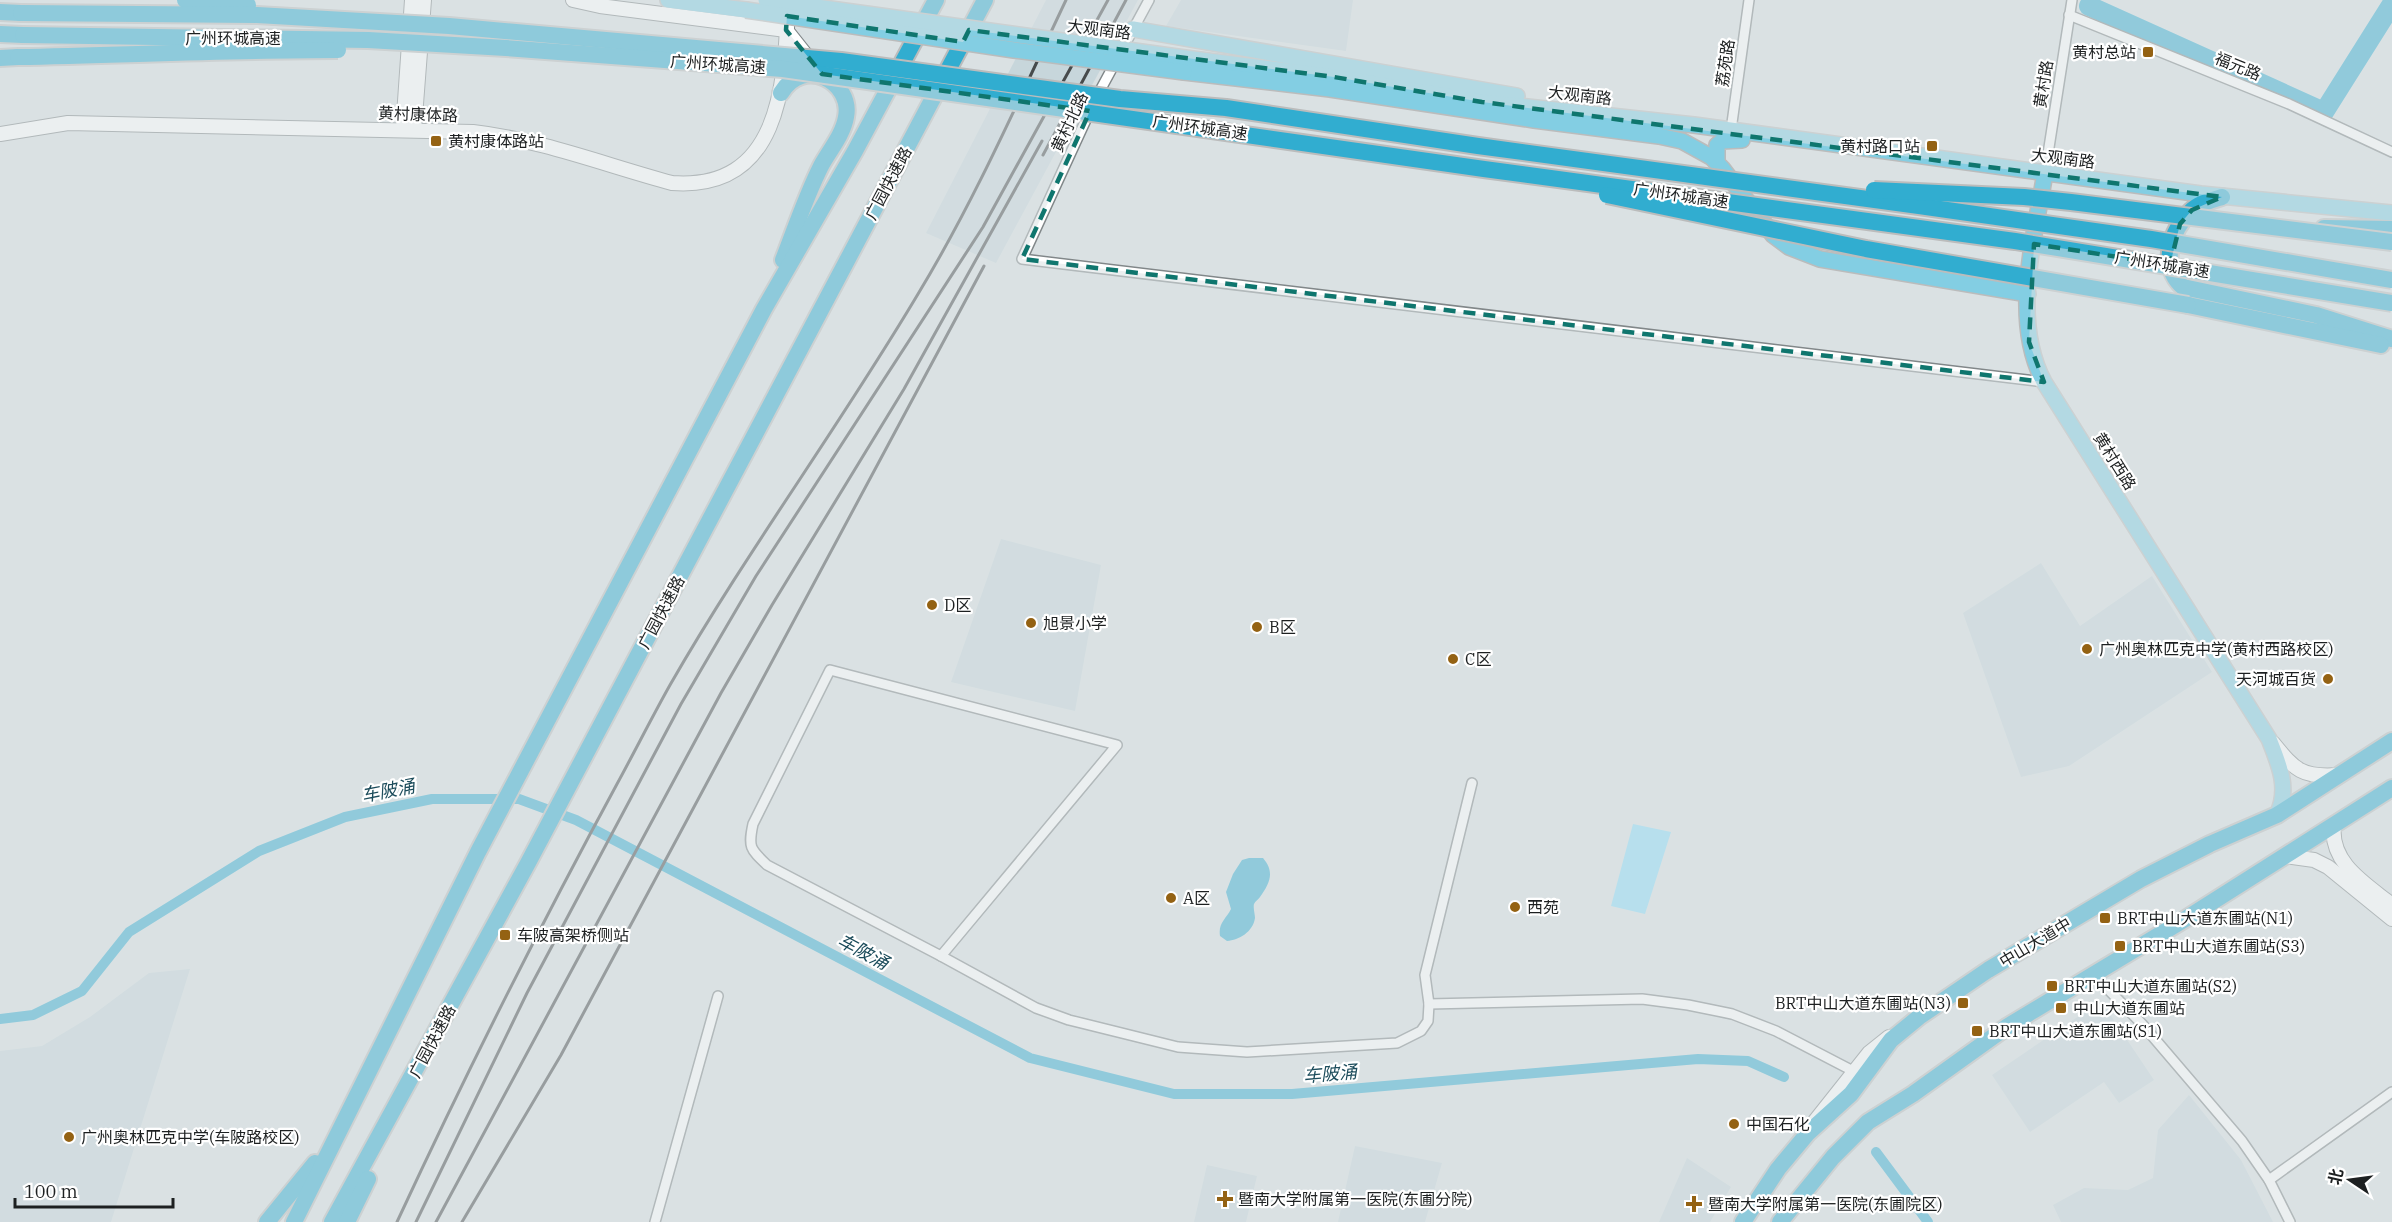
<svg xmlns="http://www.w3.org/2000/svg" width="2392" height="1222" font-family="'IBM Plex Serif','Noto Sans SC',serif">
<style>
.built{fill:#c7d6db}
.pitch{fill:#8cdcf8}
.water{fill:#38aed1}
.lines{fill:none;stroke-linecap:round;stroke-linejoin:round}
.canal{stroke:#38aed1;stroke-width:10}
.river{stroke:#38aed1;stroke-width:20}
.street-casing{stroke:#818789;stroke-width:12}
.secondary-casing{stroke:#818789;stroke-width:16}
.primary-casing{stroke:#bbbcbc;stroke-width:18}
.highway-casing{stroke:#bbbcbc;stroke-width:20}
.street{stroke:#fff;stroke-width:9}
.secondary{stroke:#fff;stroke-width:14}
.primary{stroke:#83cee3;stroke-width:15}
.highway{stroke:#31add0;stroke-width:16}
.rail{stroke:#474b4c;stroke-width:3}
.primary-bridge-casing{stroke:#bbbcbc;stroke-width:18;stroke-linecap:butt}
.highway-bridge-casing{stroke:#bbbcbc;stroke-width:20;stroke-linecap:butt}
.primary-bridge{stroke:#83cee3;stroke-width:15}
.highway-bridge{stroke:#31add0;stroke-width:16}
.marked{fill:none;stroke:#0f766e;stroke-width:4.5;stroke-dasharray:12 8;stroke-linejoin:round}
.poi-dot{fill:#946213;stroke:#fff;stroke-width:2}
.labels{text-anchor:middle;stroke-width:4.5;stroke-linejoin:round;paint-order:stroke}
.street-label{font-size:16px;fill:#1d2021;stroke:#fff}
.poi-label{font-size:16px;fill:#1d2021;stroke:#fff;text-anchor:start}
.water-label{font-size:18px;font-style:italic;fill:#1c4c5b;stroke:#fff}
</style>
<rect width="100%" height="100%" fill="#dae1e3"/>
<g class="built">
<polygon points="1046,0 1138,0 996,263 926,233"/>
<polygon points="1181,0 1353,0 1346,51 1166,26"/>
<polygon points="1001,539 1101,565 1075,711 951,682"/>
<polygon points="2041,563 2080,626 2152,576 2212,672 2069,766 2021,777 1963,613"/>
<polygon points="190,969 111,1222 0,1222 0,1051 42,1046 90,1017 149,973"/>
<polygon points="2101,1001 2154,1080 2119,1103 2104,1082 2030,1132 1992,1075"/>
<polygon points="2189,1095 2241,1160 2273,1222 2061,1222 2053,1205 2084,1188 2128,1190 2153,1178 2158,1130"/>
<polygon points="1355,1146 1442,1163 1425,1222 1338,1222"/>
<polygon points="1687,1158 1731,1187 1710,1222 1659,1222"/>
<polygon points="1207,1165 1257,1176 1246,1222 1194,1222"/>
</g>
<polygon class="pitch" points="1633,824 1671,832 1645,914 1611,906"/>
<path class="water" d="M1249 858H1263C1275 872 1270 883 1260 897 1259 899 1255 901 1254 904 1253 907 1255 915 1255 918 1253 932 1239 940 1227 941L1220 936C1218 923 1226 919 1231 909L1226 892 1233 874 1242 860Z"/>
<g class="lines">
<g class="canal">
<polyline points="0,1019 33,1015 82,991 129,932 259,851 345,817 432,799 519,799 576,820 1030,1058 1174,1094 1292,1094 1698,1059 1748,1061 1784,1077"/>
<polyline points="1876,1152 1928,1222"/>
</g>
<polyline class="river" points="2089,6 2324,112 2392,4"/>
<defs>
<g id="street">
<polyline points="2069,15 2289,104 2392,152"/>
<polyline points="1096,98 1149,0"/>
<polyline points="1090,111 1022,259 2044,382"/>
<polyline points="1731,130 1749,0"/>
<polyline points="2045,173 2072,0"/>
<path d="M830 670 1117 745 941 956 767 865C750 849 748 847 753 824Z"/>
<polyline points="941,956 1036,1008 1069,1020 1178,1047 1247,1052 1397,1043 1421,1031 1428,1021 1429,1004 1425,975 1472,783"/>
<polyline points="2094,975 2142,1024 2242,1141 2269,1180 2290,1222"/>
<polyline points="1429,1004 1642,999 1688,1005 1732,1014 1776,1031 1855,1072"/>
<polyline points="2269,1180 2392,1092"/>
<polyline points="655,1222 718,996"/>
</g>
<g id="secondary">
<polyline points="573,0 600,6 786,30 813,64"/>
<polyline points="403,130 412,0"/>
<polyline points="414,130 424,0"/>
<path d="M0 134 68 123 473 132C542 140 605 165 672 183 779 191 785 87 788 6"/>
<path d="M2273 743C2295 770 2302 778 2339 775"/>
<path d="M2334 825C2329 863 2366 884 2392 905"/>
<polyline points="2285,856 2314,860 2328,867 2392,919"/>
<polyline points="1815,1121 1869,1053 1889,1037"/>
</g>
<g id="primary">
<polyline points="668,0 746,10"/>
<polyline points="1133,29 1517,96"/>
<polyline points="1185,58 1334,77 1482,102 1694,125 2201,194 2392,213"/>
<polyline points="1184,72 1330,89 1534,120 1659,136 1682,141 1711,157 1722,168 1773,235 1789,247 1820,259 2028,294"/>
<polyline points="1717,163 1717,145 1722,141 1742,140"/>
<path d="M2045 173C2034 240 2011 320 2044 382L2269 739C2279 764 2290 789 2277 815"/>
</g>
<g id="highway">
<polyline points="0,12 21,13"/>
<polyline points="0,34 23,35"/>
<polyline points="0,58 18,57"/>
<path d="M781 93C804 55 853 82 846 117 843 135 829 151 821 166 806 196 795 229 783 260"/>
<path d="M2222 197C2212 200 2199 203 2191 211 2171 230 2159 266 2183 287L2316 315 2392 339"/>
<polyline points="2324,228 2392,229"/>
<polyline points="2188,305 2381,345"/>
<polyline points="267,1222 315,1163"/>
<polyline points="294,1222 478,852 764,309 855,151 936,0"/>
<polyline points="332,1222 528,863 985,0"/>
<polyline points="347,1222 368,1179"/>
<polyline points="1743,1222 1778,1169 1808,1133 1851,1094 1891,1040 1919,1017 1988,970 2141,879 2210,844 2277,815 2392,741"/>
<polyline points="1780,1222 1833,1157 1868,1122 1913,1094 2008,1026 2187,918 2392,788"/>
</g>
</defs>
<use href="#street" class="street-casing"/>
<use href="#secondary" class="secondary-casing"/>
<use href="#primary" class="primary-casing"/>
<use href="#highway" class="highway-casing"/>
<use href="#street" class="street"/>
<use href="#secondary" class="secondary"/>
<use href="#primary" class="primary"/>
<use href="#highway" class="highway"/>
<g class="rail">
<polyline points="1043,155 1126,0"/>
<path d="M397 1222C466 1073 539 928 617 784 635 751 652 717 670 685 747 551 839 427 918 294 975 200 1019 99 1066 0"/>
<polyline points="416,1222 527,993 681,704 756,576 983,227 1108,0"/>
<polyline points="436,1222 721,693 772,605 904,389 1042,141"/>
<polyline points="462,1222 561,1055 984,266"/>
</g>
<defs>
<g id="primary-bridge">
<polyline points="766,0 1185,58"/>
<polyline points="746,10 1014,50 1184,72"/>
</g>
<g id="highway-bridge">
<polyline points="185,0 248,5"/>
<polyline points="21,13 257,15 449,26 841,61 1120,99 1226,108 1478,146 1919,206 2151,239 2392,280"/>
<polyline points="23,35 368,40 506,48 783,69 1484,169 2015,241 2392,303"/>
<path d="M18 57C125 55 231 50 338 50"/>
<polyline points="1874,190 2024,197 2071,202 2392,242"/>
<polyline points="1607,195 1866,249 2188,305"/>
</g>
</defs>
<use href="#primary-bridge" class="primary-bridge-casing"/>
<use href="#highway-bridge" class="highway-bridge-casing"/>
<use href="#primary-bridge" class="primary-bridge"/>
<use href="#highway-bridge" class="highway-bridge"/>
</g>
<path d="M0 0H2392V1222H0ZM787 16 963 42 969 30 1334 77 1482 102 2222 197 2192 210 2180 224 2170 265 2034 244 2029 342 2044 382 1022 259 1090 111 822 74 786 30Z" fill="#dae1e3" fill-opacity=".55" fill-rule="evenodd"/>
<path class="marked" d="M787 16 963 42 969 30 1334 77 1482 102 2222 197 2192 210 2180 224 2170 265 2034 244 2029 342 2044 382 1022 259 1090 111 822 74 786 30Z"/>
<g class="poi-dot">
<rect x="2142" y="46" width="12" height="12" rx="3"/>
<rect x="430" y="135" width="12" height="12" rx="3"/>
<rect x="1926" y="140" width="12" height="12" rx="3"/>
<circle cx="932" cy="605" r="6"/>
<circle cx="1031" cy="623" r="6"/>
<circle cx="1257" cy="627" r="6"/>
<circle cx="2087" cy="649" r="6"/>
<circle cx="1453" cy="659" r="6"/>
<circle cx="2328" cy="679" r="6"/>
<circle cx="1171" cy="898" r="6"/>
<circle cx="1515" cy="907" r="6"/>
<rect x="2099" y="912" width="12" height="12" rx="3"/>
<rect x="499" y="929" width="12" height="12" rx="3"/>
<rect x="2114" y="940" width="12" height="12" rx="3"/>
<rect x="2046" y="980" width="12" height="12" rx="3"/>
<rect x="1957" y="997" width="12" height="12" rx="3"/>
<rect x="2055" y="1002" width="12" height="12" rx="3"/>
<rect x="1971" y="1025" width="12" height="12" rx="3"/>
<circle cx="1734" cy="1124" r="6"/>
<circle cx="69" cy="1137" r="6"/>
<path d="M1222 1190h6v6h6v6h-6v6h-6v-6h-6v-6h6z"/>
<path d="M1691 1195h6v6h6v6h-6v6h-6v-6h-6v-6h6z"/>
</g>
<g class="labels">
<g class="street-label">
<text transform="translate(1099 29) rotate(7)" y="6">大观南路</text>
<text x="233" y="44">广州环城高速</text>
<text transform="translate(1725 63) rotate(-82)" y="6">荔苑路</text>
<text transform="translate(718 64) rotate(4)" y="6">广州环城高速</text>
<text transform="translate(2238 66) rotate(22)" y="6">福元路</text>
<text transform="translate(2043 84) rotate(-81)" y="6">黄村路</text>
<text transform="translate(1580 95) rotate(6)" y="6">大观南路</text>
<text transform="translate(418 114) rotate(2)" y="6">黄村康体路</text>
<text transform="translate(1069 122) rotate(-65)" y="6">黄村北路</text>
<text transform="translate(1200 127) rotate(8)" y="6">广州环城高速</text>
<text transform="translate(2063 158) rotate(7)" y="6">大观南路</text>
<text transform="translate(888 183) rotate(-62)" y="6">广园快速路</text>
<text transform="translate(1681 195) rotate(8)" y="6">广州环城高速</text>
<text transform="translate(2162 264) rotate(9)" y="6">广州环城高速</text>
<text transform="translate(2115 461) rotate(58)" y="6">黄村西路</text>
<text transform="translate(661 612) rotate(-62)" y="6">广园快速路</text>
<text transform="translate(2035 942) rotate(-31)" y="6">中山大道中</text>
<text transform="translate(432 1041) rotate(-62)" y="6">广园快速路</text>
</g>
<g class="poi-label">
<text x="2136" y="58" text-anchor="end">黄村总站</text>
<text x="448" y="147">黄村康体路站</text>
<text x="1920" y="152" text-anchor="end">黄村路口站</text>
<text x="944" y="611">D区</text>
<text x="1043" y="629">旭景小学</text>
<text x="1269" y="633">B区</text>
<text x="2099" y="655">广州奥林匹克中学(黄村西路校区)</text>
<text x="1465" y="665">C区</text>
<text x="2316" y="685" text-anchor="end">天河城百货</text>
<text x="1183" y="904">A区</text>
<text x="1527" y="913">西苑</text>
<text x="2117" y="924">BRT中山大道东圃站(N1)</text>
<text x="517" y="941">车陂高架桥侧站</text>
<text x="2132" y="952">BRT中山大道东圃站(S3)</text>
<text x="2064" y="992">BRT中山大道东圃站(S2)</text>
<text x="1951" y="1009" text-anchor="end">BRT中山大道东圃站(N3)</text>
<text x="2073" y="1014">中山大道东圃站</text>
<text x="1989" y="1037">BRT中山大道东圃站(S1)</text>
<text x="1746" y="1130">中国石化</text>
<text x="81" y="1143">广州奥林匹克中学(车陂路校区)</text>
<text x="1238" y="1205">暨南大学附属第一医院(东圃分院)</text>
<text x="1708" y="1210">暨南大学附属第一医院(东圃院区)</text>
</g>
<g class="water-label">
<text transform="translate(388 791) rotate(-11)" y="6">车陂涌</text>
<text transform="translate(863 952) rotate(28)" y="6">车陂涌</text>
<text transform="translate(1330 1074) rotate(-5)" y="6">车陂涌</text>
</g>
</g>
<g transform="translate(2350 1180) rotate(283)" stroke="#ffffff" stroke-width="4.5" paint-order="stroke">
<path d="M0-4.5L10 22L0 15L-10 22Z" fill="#1d2021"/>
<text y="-9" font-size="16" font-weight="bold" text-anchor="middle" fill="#1d2021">北</text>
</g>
<path d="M15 1198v9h158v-9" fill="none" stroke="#1d2021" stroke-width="3"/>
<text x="24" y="1198" font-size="18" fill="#1d2021" stroke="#ffffff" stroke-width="4.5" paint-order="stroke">100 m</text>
</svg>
